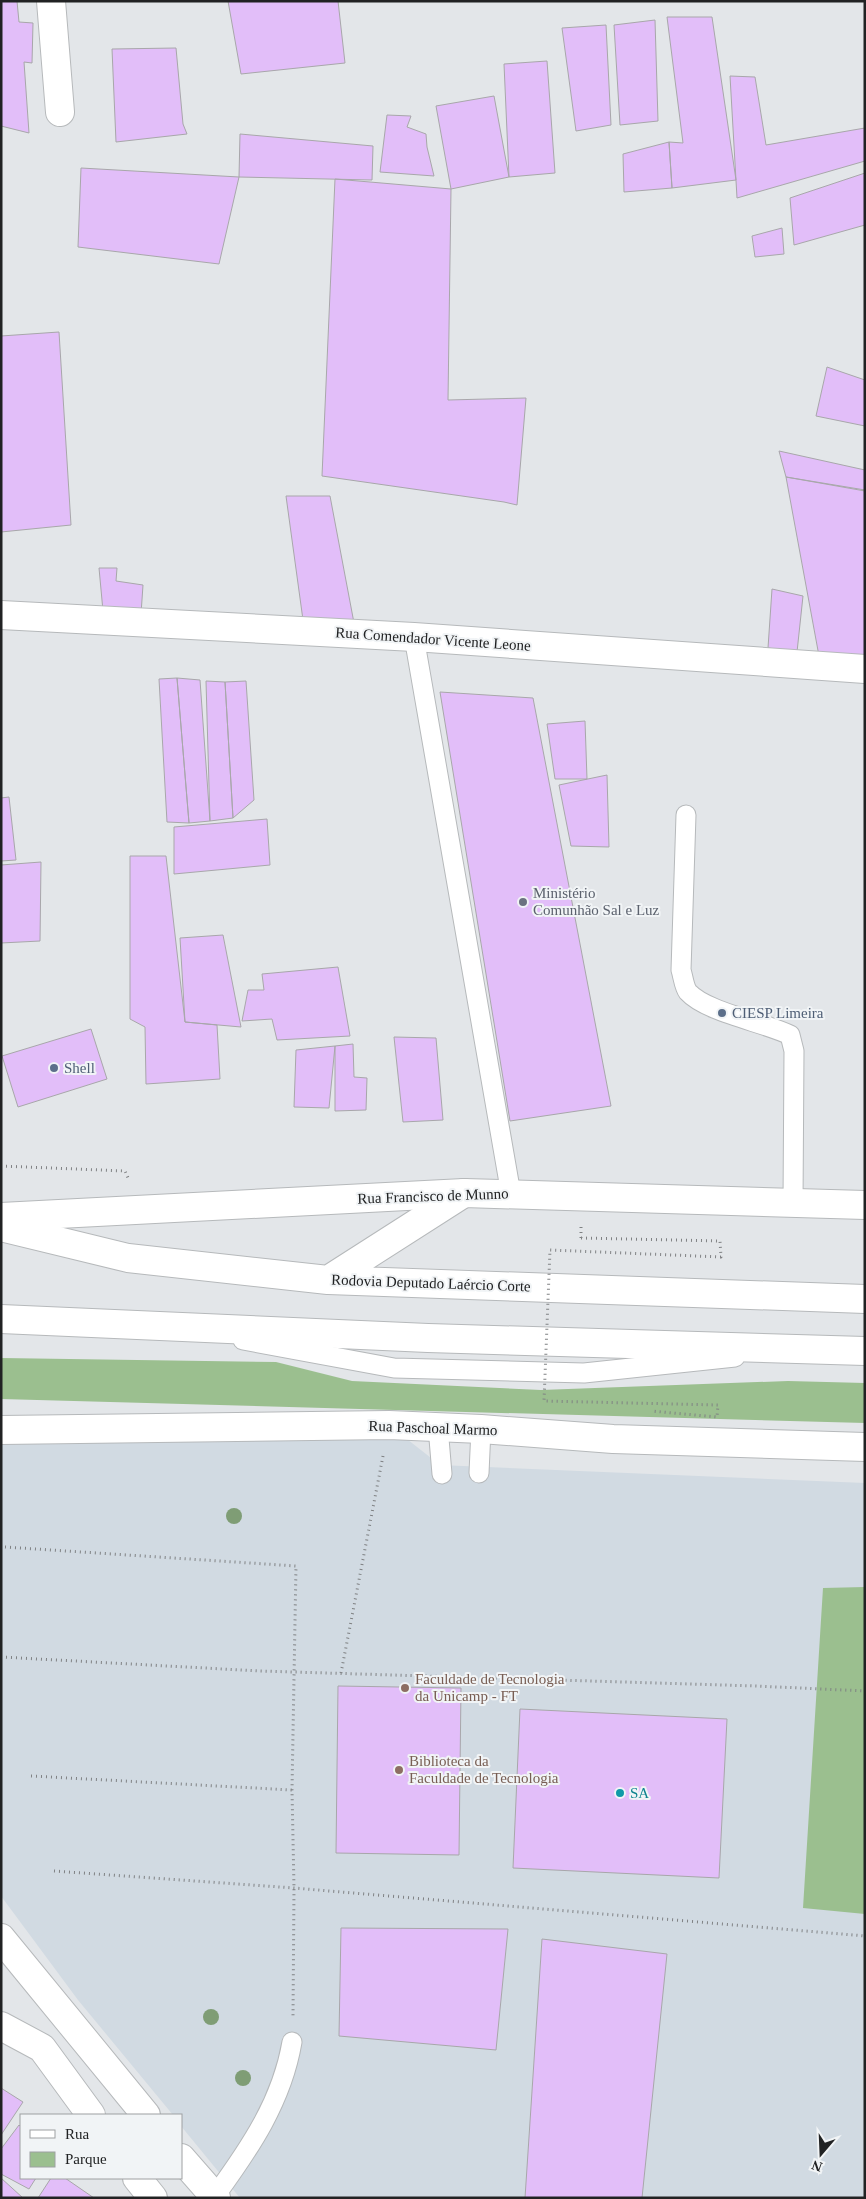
<svg xmlns="http://www.w3.org/2000/svg" width="866" height="2199" viewBox="0 0 866 2199" font-family="Georgia,serif">
<style>
.built{fill:#d1dae2}
.green{fill:#9bbf8f}
.building{fill:#e2bef9;stroke:#a8a7aa}
.lines{fill:none;stroke-linecap:round;stroke-linejoin:round}
.lane-casing{stroke:#b6b9bb;stroke-width:21}
.street-casing{stroke:#b6b9bb;stroke-width:30}
.secondary-casing{stroke:#b6b9bb;stroke-width:30}
.highway-casing{stroke:#b6b9bb;stroke-width:30}
.path{stroke:#7f8183;stroke-width:3;stroke-dasharray:1 4;stroke-linecap:butt}
.lane{stroke:#fff;stroke-width:19}
.street{stroke:#fff;stroke-width:28}
.secondary{stroke:#fff;stroke-width:28}
.highway{stroke:#fff;stroke-width:28}
.path-bridge{stroke:#7f8183;stroke-width:3;stroke-dasharray:1 4;stroke-linecap:butt}
.tree{fill:#7f9d75}
.worship-dot{fill:#6b7280;stroke:#f1f4f6;stroke-width:2}
.service-dot{fill:#5c6f8a;stroke:#f1f4f6;stroke-width:2}
.education-dot{fill:#8d6e63;stroke:#f1f4f6;stroke-width:2}
.culture-dot{fill:#0f9aa8;stroke:#f1f4f6;stroke-width:2}
.labels{text-anchor:middle;dominant-baseline:central;stroke-width:4;stroke-linejoin:round;paint-order:stroke}
.street-label{font-size:15px;fill:#212223;stroke:#f1f4f6}
.worship-label{font-size:15px;fill:#5b616d;stroke:#f1f4f6;text-anchor:start}
.service-label{font-size:15px;fill:#4e5e75;stroke:#f1f4f6;text-anchor:start}
.education-label{font-size:15px;fill:#785e54;stroke:#f1f4f6;text-anchor:start}
.culture-label{font-size:15px;fill:#0d838f;stroke:#f1f4f6;text-anchor:start}
</style>
<rect width="100%" height="100%" fill="#e3e6e9"/>
<path class="built" d="M389,1425L440,1465L865,1483V2198H240L181,2126V2115H173L78,2000L1,1896V1434Z"/>
<path class="green" d="M1,1358L276,1362L352,1381L541,1390L788,1381L865,1383V1423L1,1399Z
M865,1587V1914L803,1908L823,1588Z"/>
<path class="building" d="M1,1H17L19,22L33,23L32,63L24,62L29,133L1,126Z
M228,1H338L345,63L241,74Z
M667,17H712L736,180L672,188L669,142L683,143Z
M655,20L658,121L620,125L614,25Z
M606,25L611,125L576,131L562,28Z
M176,48L183,124L187,134L116,142L112,49Z
M547,61L555,173L509,177L504,64Z
M730,76L755,77L766,145L865,128V161L737,198Z
M494,96L509,177L451,189L436,106Z
M387,115L411,116L407,127L426,134L427,147L434,176L380,172Z
M240,134L373,146L372,180L239,177Z
M669,142L672,188L624,192L623,154Z
M81,168L239,177L219,264L78,247Z
M865,173V225L794,245L790,198Z
M335,179L451,189L448,400L526,398L517,505L504,502L322,476Z
M782,228L784,254L755,257L752,236Z
M59,332L71,525L1,532V336Z
M827,367L865,380V426L816,416Z
M779,451L865,470V490L786,477Z
M786,477L865,491V659L819,656Z
M286,496H330L354,623L303,620Z
M99,568H117L116,581L143,585L141,614L103,611Z
M772,589L803,596L797,652L768,648Z
M177,678L189,823L167,822L159,679Z
M177,678L200,680L210,821L189,823Z
M206,681L225,682L233,818L210,821Z
M246,681L254,800L233,818L225,682Z
M440,692L533,698L611,1106L510,1121Z
M585,721L587,779H555L547,724Z
M607,775L609,847L571,846L559,785Z
M9,797L16,860L1,861V798Z
M267,819L270,865L174,874V827Z
M130,856H166L185,1022L217,1025L220,1079L146,1084L145,1027L130,1019Z
M41,862L40,941L1,943V865Z
M223,935L241,1027L185,1022L180,938Z
M338,967L350,1036L277,1040L272,1019L242,1021L248,990H264L262,974Z
M91,1029L107,1079L18,1107L2,1056Z
M394,1037L436,1038L443,1120L403,1122Z
M353,1044L354,1077L367,1078L366,1110L335,1111V1046Z
M335,1046L329,1108L294,1107L296,1050Z
M338,1686L461,1688L459,1855L336,1853Z
M520,1709L727,1719L719,1878L513,1868Z
M341,1928L508,1929L496,2050L339,2036Z
M542,1939L667,1954L642,2198H525Z
M1,2088L23,2102L1,2135Z
M19,2125L21,2127V2178H36L29,2189L1,2174V2149Z
M1,2178L23,2198H1Z
M51,2178H65L94,2198H38Z"/>
<g class="lines">
<g class="lane-casing">
<path id="lane" d="M414,637L511,1194
M686,815L681,970C683,976 684,987 688,992C706,1012 763,1022 790,1035L794,1051L793,1203
M243,1340L394,1368L584,1373L735,1357
M438,1427L442,1474
M479,1473L481,1429
M215,2196C250,2148 282,2101 292,2042"/>
</g>
<g class="street-casing">
<path id="street" d="M51,1L60,112"/>
</g>
<g class="secondary-casing">
<path id="secondary" d="M1,615L414,637L865,669
M1,1217L464,1193L865,1205
M1,1430L389,1425L481,1429L613,1439L865,1447
M1,1938L146,2115
M1,2026L42,2048L91,2115
M181,2158L216,2198
M137,2178L153,2198"/>
</g>
<g class="highway-casing">
<path id="highway" d="M1,1227L128,1258L328,1280L865,1299
M328,1280L464,1193
M1,1319L428,1338L865,1351"/>
</g>
<path class="path" d="M1,1166L125,1171L129,1180
M581,1238V1227
M5,1547L296,1566L292,1790L294,1888L293,2016
M1,1657L260,1671L756,1686L865,1691
M341,1673L383,1456
M31,1776L292,1790
M54,1871L294,1888L865,1936"/>
<use href="#lane" class="lane"/>
<use href="#street" class="street"/>
<use href="#secondary" class="secondary"/>
<use href="#highway" class="highway"/>
<path class="path-bridge" d="M581,1238L720,1241L721,1257L550,1250L544,1401L718,1405L717,1417L651,1411"/>
</g>
<g class="tree">
<circle cx="234" cy="1516" r="8"/>
<circle cx="211" cy="2017" r="8"/>
<circle cx="243" cy="2078" r="8"/>
</g>
<circle class="worship-dot" cx="523" cy="902" r="5"/>
<g class="service-dot">
<circle cx="722" cy="1013" r="5"/>
<circle cx="54" cy="1068" r="5"/>
</g>
<g class="education-dot">
<circle cx="405" cy="1688" r="5"/>
<circle cx="399" cy="1770" r="5"/>
</g>
<circle class="culture-dot" cx="620" cy="1793" r="5"/>
<g class="labels">
<g class="street-label">
<text transform="translate(433 639) rotate(4)">Rua Comendador Vicente Leone</text>
<text transform="translate(433 1196) rotate(-2)">Rua Francisco de Munno</text>
<text transform="translate(431 1283) rotate(2)">Rodovia Deputado Laércio Corte</text>
<text transform="translate(433 1428) rotate(2)">Rua Paschoal Marmo</text>
</g>
<g class="worship-label">
<text x="533" y="893">Ministério<tspan x="533" dy="17">Comunhão Sal e Luz</tspan></text>
</g>
<g class="service-label">
<text x="732" y="1013">CIESP Limeira</text>
<text x="64" y="1068">Shell</text>
</g>
<g class="education-label">
<text x="415" y="1679">Faculdade de Tecnologia<tspan x="415" dy="17">da Unicamp - FT</tspan></text>
<text x="409" y="1761">Biblioteca da<tspan x="409" dy="17">Faculdade de Tecnologia</tspan></text>
</g>
<g class="culture-label">
<text x="630" y="1793">SA</text>
</g>
</g>
<rect width="866" height="2199" fill="none" stroke="#212223" stroke-width="5"/>
<rect x="20" y="2114" width="162" height="65" fill="#f1f4f6" stroke="#9ea0a2"/>
<rect x="30" y="2130" width="25" height="8" fill="#ffffff" stroke="#9ea0a2"/>
<text x="65" y="2139" font-size="15" fill="#212223">Rua</text>
<rect x="30" y="2152" width="25" height="15" fill="#9bbf8f" stroke="#9ea0a2"/>
<text x="65" y="2164" font-size="15" fill="#212223">Parque</text>
<g transform="translate(821 2154) rotate(199)" stroke="#f1f4f6" stroke-width="4" paint-order="stroke">
<path d="M0-4L9 19L0 12L-9 19Z" fill="#212223"/>
<text y="-8" font-size="14" font-weight="bold" text-anchor="middle" fill="#212223">N</text>
</g>
</svg>
